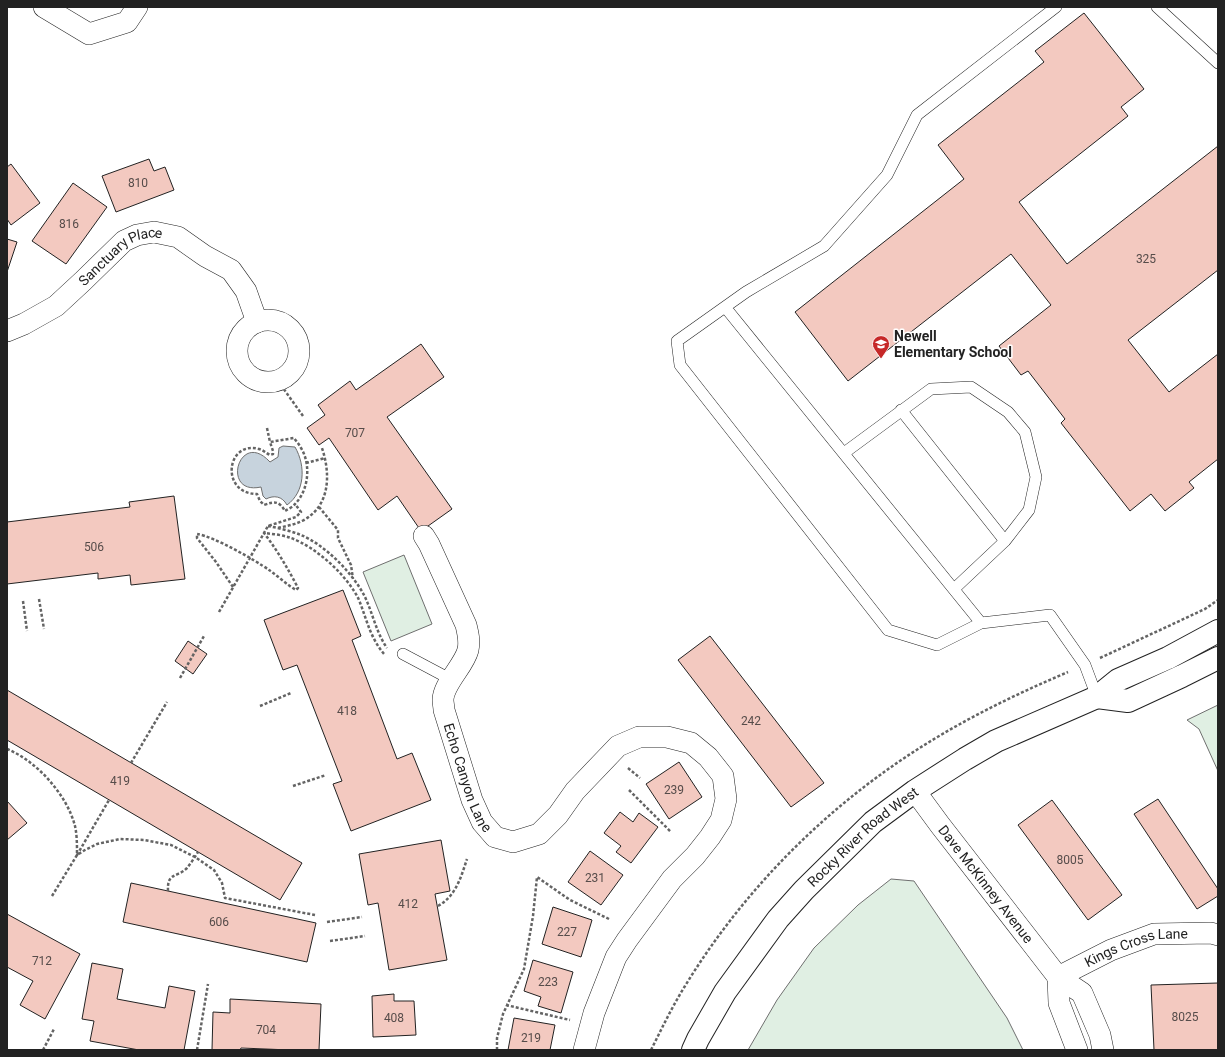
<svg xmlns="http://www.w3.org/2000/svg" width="1225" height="1057" viewBox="0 0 1225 1057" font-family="Roboto,sans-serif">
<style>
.green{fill:#e0efe3;stroke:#6f6f6f}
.water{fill:#c7d3dd;stroke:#6f6f6f}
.building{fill:#f3c9c0;stroke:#222}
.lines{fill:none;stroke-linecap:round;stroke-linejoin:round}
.lane-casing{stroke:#222;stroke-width:12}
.street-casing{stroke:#222;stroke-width:22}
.secondary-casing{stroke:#222;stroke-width:24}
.path{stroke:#646464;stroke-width:2.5;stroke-dasharray:3 2;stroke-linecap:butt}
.lane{stroke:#fff;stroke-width:11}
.street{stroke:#fff;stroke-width:21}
.secondary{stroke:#fff;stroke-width:22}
.labels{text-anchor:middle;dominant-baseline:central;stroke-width:3;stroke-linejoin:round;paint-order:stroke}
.number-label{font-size:12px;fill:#564c4a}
.street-label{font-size:14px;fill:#222;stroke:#fff}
.poi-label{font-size:14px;font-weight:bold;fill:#222;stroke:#fff;text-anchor:start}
</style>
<rect width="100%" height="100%" fill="#fff"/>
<path class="green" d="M404,555L432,624L391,641L363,572Z
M1218,705V771L1199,729L1187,720Z
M891,879L914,881L1007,1018L1023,1050H748L777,1000L814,948L858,905Z"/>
<path class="water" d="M283,446L295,447C306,466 305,492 287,505C282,496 274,495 266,499L263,496L261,487C220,496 239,428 270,462L278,457L279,448Z"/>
<path class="building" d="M1084,13L1144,89L1121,107L1128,116L1019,202L1067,264L1218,146V270L1128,340L1169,392L1218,354V459L1189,482L1194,488L1165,511L1151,494L1130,511L1061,423L1065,419L1028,371L1021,375L999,346L1051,305L1011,254L848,381L795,312L964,179L938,145L1044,62L1035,51Z
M149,159L154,171L165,167L174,190L116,212L102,176Z
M11,164L40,203L11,225L7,219V167Z
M73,183L107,207L66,264L32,241Z
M7,239L17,242L7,272Z
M421,344L444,377L387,417L452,509L421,531L397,496L378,510L329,438L319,445L307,428L325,415L318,405L350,381L356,390Z
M174,496L185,579L131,585L130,575L98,579V573L7,584V522L130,507L129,502Z
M343,590L361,636L352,640L397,759L412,753L431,800L351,831L333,784L342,781L297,665L283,670L264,620Z
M710,636L824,783L791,807L678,660Z
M188,641L207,654L193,674L175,661Z
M7,690L302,863L280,900L7,740Z
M679,762L702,797L669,819L646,784Z
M1158,799L1218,889V896L1197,909L1134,814Z
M1052,800L1122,895L1088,920L1018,825Z
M7,801L27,823L7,840Z
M620,812L633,822L639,813L658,827L631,863L616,852L621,846L604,833Z
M441,840L450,891L435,894L447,960L389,970L378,903L368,905L359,854Z
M590,851L623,875L601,905L568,882Z
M131,883L316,923L307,962L123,922Z
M553,907L592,920L581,957L542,944Z
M7,914L80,954L45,1019L20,1005L33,981L7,967Z
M533,960L573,972L561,1013L538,1006L541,997L524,991Z
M92,963L123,969L117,999L165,1008L169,986L195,991L184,1050H139L90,1041L94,1021L82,1019Z
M1218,983V1050H1154L1151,985Z
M394,994V1001H414L416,1035L373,1037L372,996Z
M230,999L321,1004L319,1050H290L241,1048L240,1050H212L213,1012L230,1013Z
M514,1018L555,1025L550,1050H508Z"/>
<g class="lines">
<g class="lane-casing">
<path id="lane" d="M1056,7L917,115L887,175L824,246L746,292L677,341L680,365L888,630L937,645L981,623L1050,615L1085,665L1097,697
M1157,7L1218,63
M725,307L981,623
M901,410L1005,541L954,589
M844,453L931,389L971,387L1008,412L1025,432L1036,477L1029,510L1005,541
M403,654L452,680"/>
</g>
<g class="street-casing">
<g id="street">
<path d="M44,7L89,34L127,22L137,7"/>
<circle cx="268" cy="351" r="31"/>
<path id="s1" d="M7,331L24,324L56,306L83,281L124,241L137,235L154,232L178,237L205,256L231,270L246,291L257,322"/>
<path id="s2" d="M424,536L429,544L466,625C468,633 470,641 468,650C464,666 443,684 443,700C443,703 444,707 444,710L472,800L482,822L495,837L513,842L539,834L558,815L575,791L618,746L639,737H667L691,743L708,757L723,776L726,799L721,820L710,837L695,856L672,879L627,940L616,957L594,1013L584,1050"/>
<path id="s3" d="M915,791L940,825L1058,977L1082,993L1100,1035L1103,1050"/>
<path id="s4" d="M1058,977L1111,950L1154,934L1211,933L1218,935"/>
<path d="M1058,977L1059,1003L1077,1050"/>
</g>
</g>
<g class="secondary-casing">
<g id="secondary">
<path d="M1097,697L1128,701L1182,676L1218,658"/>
<path id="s5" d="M693,1050L698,1039L725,992L778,919L804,890L873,822L915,791L965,759L996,741L1097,697L1118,680L1168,658L1218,631"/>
</g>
</g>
<path class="path" d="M278,381L303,416
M267,428L270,442L294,438C296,441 299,444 301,448C311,464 309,490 295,504C293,507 288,509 285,511C279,501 275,501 264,505L260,501L257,494C220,494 226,440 259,449C263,450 266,453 270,455L273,454V451L270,442
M306,463L325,458
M319,507L338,530V538L351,565L353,579
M268,526C279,528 291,531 301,535C325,545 353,573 365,597C373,614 376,632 387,648
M278,528C286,526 294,525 302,521C330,507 331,475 322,448
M233,587L216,562L197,538V534C213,536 255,560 269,570C278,576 287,585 296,590L298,588L297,586C287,567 277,550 264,533C273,534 283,535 291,538C316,547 348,576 359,600C367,620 370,638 385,655
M39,599L44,629
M23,601L27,631
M219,612L268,526L296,517L301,512L295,504
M1100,658L1205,609L1218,600
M180,678L204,636
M260,706L291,693
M7,749C37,761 67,795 75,826C77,835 77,845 77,854
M131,763L167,702
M628,768L640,778
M293,786L326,775
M629,790L671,832
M77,855L109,800
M168,891C167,872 177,878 187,868C191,863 195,857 198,852
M52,896L77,855L85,850L97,844L120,839L144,840L171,845L195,857L214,870L222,883L225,898L315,915
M438,906C456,896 461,877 467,859
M327,922L362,917
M330,941L365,936
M506,1005L570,1020
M43,1050L54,1029
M197,1050L208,984
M497,1050V1038L503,1014L524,969L533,916L537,877L570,900L609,919
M651,1050C662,1028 672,1007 685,986C743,891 824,809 918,749C965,719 1016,694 1068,672"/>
<use href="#lane" class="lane"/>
<use href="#street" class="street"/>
<use href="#secondary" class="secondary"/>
</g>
<defs>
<g id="school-pin" transform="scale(0.9)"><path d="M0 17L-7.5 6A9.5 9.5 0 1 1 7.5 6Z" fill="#c62828" stroke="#fff"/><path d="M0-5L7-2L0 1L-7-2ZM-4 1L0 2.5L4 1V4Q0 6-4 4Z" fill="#fff"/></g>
</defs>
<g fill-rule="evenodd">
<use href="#school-pin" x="881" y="344"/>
</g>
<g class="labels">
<g class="number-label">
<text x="138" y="183">810</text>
<text x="69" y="224">816</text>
<text x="1146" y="259">325</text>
<text x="355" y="433">707</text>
<text x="94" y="547">506</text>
<text x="347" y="711">418</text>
<text x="751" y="721">242</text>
<text x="120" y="781">419</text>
<text x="674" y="790">239</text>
<text x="1070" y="860">8005</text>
<text x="595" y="878">231</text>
<text x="408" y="904">412</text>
<text x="219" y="922">606</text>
<text x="567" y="932">227</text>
<text x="42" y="961">712</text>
<text x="548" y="982">223</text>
<text x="1185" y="1017">8025</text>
<text x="394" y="1018">408</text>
<text x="266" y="1030">704</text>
<text x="531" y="1038">219</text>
</g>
<g class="street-label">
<text stroke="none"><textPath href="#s1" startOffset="139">Sanctuary Place</textPath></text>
<text stroke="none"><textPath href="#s2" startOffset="262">Echo Canyon Lane</textPath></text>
<text stroke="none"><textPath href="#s5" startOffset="275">Rocky River Road West</textPath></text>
<text stroke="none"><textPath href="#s3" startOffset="117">Dave McKinney Avenue</textPath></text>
<text stroke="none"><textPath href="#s4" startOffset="85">Kings Cross Lane</textPath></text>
</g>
<g class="poi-label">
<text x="894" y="336">Newell<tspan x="894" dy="16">Elementary School</tspan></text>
</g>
</g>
<rect width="1225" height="1057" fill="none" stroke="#222222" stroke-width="16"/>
</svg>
